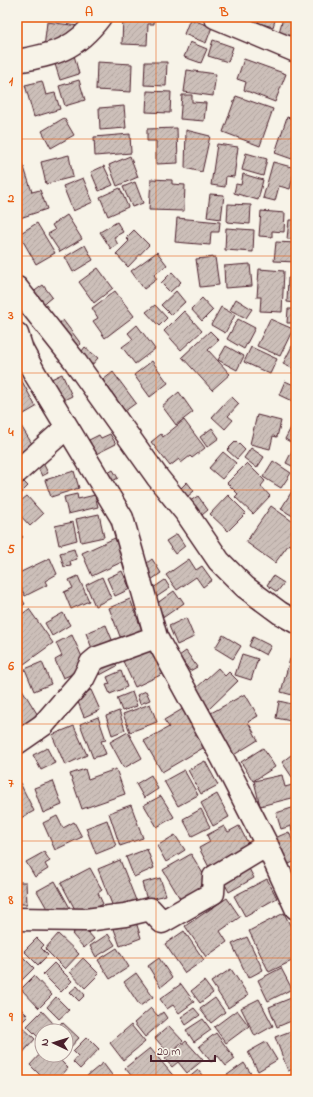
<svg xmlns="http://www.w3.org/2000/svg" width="313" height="1097" viewBox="0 0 313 1097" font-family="'Indie Flower',sans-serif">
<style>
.building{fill:url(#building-hatch);stroke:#4a1f2b}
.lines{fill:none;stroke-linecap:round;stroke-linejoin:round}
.street-casing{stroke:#4a1f2b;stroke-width:25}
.street{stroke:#f7f3e8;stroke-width:22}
.grid{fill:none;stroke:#e8590c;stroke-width:1;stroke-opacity:0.55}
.neatline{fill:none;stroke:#e8590c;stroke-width:1.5}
.grid-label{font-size:13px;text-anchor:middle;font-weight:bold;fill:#e8590c}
</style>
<defs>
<pattern id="building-hatch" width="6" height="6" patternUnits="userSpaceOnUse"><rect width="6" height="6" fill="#ccbfb9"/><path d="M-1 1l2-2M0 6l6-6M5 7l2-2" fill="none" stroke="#b1a49f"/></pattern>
</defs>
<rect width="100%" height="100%" fill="#f7f3e8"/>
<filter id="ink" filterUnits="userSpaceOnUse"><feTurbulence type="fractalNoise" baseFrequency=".025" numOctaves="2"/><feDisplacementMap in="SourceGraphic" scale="8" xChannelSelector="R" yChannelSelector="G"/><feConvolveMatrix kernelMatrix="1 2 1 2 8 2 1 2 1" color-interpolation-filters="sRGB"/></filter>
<g filter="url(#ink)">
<path class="building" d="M17,17H20L17,44Z
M56,17H84V21Z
M123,17H154V24H148L147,45L122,44Z
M260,17H276L273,27L258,23Z
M295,17H296V42L278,36L283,18L294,21Z
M190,19L212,27L206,43L184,34Z
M47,22L79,26L78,31L44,48Z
M213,40L233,47L228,62L208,56Z
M190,42L207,49L201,63L184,57Z
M74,55L79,74L60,80L54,61Z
M244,59L286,74L275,102L244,90L246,82L237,79Z
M97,62L132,64L131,92L96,90Z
M145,62H167L166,86L144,85Z
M187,70L216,74L213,96L184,92Z
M79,80L85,100L65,106L59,86Z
M42,81L46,95L55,93L60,109L34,117L25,85Z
M147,91L171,92L170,113L146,112Z
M182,95H192V102L206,103L204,121L180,119Z
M236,96L273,109L260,146L223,132Z
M124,106L126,128L100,130L99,108Z
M287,117L296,120V146L292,159L275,153Z
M64,118L74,135L51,148L42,131Z
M177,128L178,163L156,164V141H147V129Z
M186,130L210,136L202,172L185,168Z
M130,134L131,153L95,156L94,137Z
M217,144L238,147L234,177L226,176L225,187L211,185Z
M17,149H18L32,192L40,190L47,209L17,219Z
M246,153L267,159L263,176L242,170Z
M69,155L73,177L46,184L41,162Z
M130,156L138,177L117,186L109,165Z
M273,162L295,168L290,189L279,186L275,201L263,198Z
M104,166L113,185L99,191L91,172Z
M243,174L263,180L258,200L234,193L236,184L241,185Z
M83,178L93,202L73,211L63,186Z
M151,179L172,180V184L185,185L184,211L149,210Z
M135,182L143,203L132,207L123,187Z
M120,188L128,207L108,216L100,197Z
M210,194L224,195L221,219L207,217Z
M228,204L251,205L250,224L227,222Z
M261,211L285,213L284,232L272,231V237L259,236Z
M67,215L82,239L60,252L48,234L55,230L52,225Z
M177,218L220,222L219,232H211L210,245L175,242Z
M289,220H296V239H287Z
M117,222L123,232L114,237L118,245L111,249L100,232Z
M37,223L55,253L36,264L19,234Z
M226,228L254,230L253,252L225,250Z
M134,230L149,245L128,267L116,254L129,241L126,238Z
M276,242L296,243V262L274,261Z
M85,245L93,260L73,272L65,257Z
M157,252L167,265L154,275L157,279L144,289L131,271Z
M215,257L219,285L200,287L196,259Z
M250,264L252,286L225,288L224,266Z
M98,268L113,288L94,303L79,282Z
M259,269L284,271L282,312L260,311L261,297H257Z
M172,272L181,282L170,292L161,283Z
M288,278H296V303L287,302Z
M43,285L52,297L41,306L32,293Z
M115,291L134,316L105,338L93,321L98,318L92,308Z
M176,291L185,302L171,315L161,305Z
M202,298L213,310L202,321L191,309Z
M236,299L252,309L246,318L230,310Z
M155,305L167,318L159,326L146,312Z
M221,307L235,315L225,333L211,325Z
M288,309H296V323H287Z
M184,311L202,331L181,350L164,331Z
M238,319L255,328L244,349L227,339Z
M270,319L293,329L280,356L257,346Z
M63,320L81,344L73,350L55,327Z
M137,325L155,349L135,364L122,347L133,339L128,333Z
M210,331L219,340L208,350L230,374L212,390L182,357Z
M226,346L244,356L237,370L218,360Z
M292,346L296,348V370L283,364Z
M85,347L98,358L91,366L79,355Z
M251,347L277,359L270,374L244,362Z
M152,361L168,383L150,397L134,375Z
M17,372L36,407L17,418Z
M113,372L136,403L125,411L103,380Z
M62,374L72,396L60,402L49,380Z
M285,381L296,386V403L279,395Z
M179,392L193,412L176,425L162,406Z
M231,396L239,404L228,416L233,420L225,429L212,417Z
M257,415L281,421L277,437L273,436L270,449L250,444Z
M184,420L205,448L192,458L190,456L181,463L179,459L170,466L151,442L161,434L163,437Z
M293,424L296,426V445L285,439Z
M21,426L34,447L17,458V428Z
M212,428L219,438L207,447L200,437Z
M110,434L116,444L96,454L89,440L99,435L101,438Z
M236,441L245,450L237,459L227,450Z
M251,448L264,457L257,468L244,458Z
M293,449L296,451V468L286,463Z
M223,452L236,463L222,479L209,468Z
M42,461L48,473L42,476L36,464Z
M273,461L291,473L281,488L263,477Z
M247,463L265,481L261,486L270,496L253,514L235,497L238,494L227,483Z
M113,470L118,478L113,481L101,477Z
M74,471L79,488L51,497L45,480Z
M21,479L28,486L17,497V483Z
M187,482L194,491L187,497L181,488Z
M295,486H296V518L281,509Z
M77,494L78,499L95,495L98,507L68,514L64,497Z
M228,495L246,513L228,531L210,514Z
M27,496L43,514L30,526L17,512V504Z
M198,496L208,510L202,515L190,501Z
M271,506L296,524V549L289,544L275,563L246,542Z
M99,514L104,537L81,542L76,519Z
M73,522L77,540L59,545L55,526Z
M17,531L23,537L17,542Z
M177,534L185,546L175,554L166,541Z
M115,538L124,561L92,576L82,553Z
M74,549L77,559L70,561L71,566L64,567L60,553Z
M50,558L57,574L45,581L47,585L25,596L17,580V574Z
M152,559L161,573L151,580L142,567Z
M189,559L196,570L202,566L212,580L203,587L196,577L177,590L166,575Z
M122,571L130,589L115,596L107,578Z
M78,576L89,601L71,609L64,592L73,588L69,580Z
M273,576L284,583L277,592L267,585Z
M102,577L111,598L95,606L86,585Z
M165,580L170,588L155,598L150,590Z
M17,591L25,604L17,609Z
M174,591L179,598L180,597L184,603L164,617L156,604Z
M130,599L142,630L121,639L109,608Z
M29,609L53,643L24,664L17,654V618Z
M63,613L70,625L52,636L45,623Z
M186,618L194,637L177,645L169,626Z
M106,625L113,642L93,651L86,633Z
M72,635L87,668L63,678L55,660L62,656L56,643Z
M223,635L241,646L233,659L215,648Z
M253,637L271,646L266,655L249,646Z
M154,644L167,672L135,687L122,659Z
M186,651L197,667L190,671L179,656Z
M242,654L258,659L251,680L235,675Z
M112,656L117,666L100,675L95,665Z
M290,659L296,660V696L281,692Z
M42,662L51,684L34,691L25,669Z
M218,668L225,676L229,672L238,681L209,709L193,691Z
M121,671L127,687L110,694L106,685L110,684L107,677Z
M17,681L39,717L17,731Z
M91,690L100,710L84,717L76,697Z
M146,691L150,700L140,704L137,695Z
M132,692L137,706L122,711L117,698Z
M245,694L258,716L248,722L258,740L232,756L219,732L221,730L211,713Z
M279,701L296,705V722L276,718Z
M150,704L157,722L130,732L123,714Z
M186,707L208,745L162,772L144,741L169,727L164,720Z
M119,711L125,730L112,735L106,716Z
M98,717L106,740L101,741L106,754L93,758L80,724Z
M74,726L87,755L65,765L52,735Z
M128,732L142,758L124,768L110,742Z
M47,748L55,763L41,770L33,755Z
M263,748L275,767L253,781L241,762Z
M291,755L296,764V775L292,777L282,762Z
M205,761L218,785L201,794L188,770Z
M85,769L88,779L116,769L125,794L82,809L70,774Z
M184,770L198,795L178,806L164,781Z
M151,775L158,789L144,798L136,784Z
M282,775L285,787L296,784V797L260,806L254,781Z
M17,777L34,811L17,820Z
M53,781L62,805L43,813L34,788Z
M217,794L229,817L213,826L201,803Z
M161,796L174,817L157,827L144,805Z
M131,805L143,838L120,846L109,813Z
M295,807L296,835L293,836L291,826L281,829L276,813Z
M201,809L210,827L192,836L183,819Z
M57,816L63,828L74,822L82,837L55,850L43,823Z
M107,820L116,846L96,854L86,828Z
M224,826L228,832L239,826L251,849L211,871L199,848L210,842L207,835Z
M289,832L296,849V861L284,866L270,840Z
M175,835L185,850L166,862L157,846Z
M147,849L154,868L134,877L126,857Z
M44,852L50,861L45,864L48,869L35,877L26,862Z
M191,854L210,885L182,902L163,870Z
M120,860L139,908L115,912L98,869Z
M245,861L254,878L229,892L220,875Z
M90,868L102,890L98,893L103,904L79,917L61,883Z
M160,878L166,895L147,900L142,883Z
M267,879L277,898L245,916L234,896Z
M55,881L70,908L58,915L49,912L37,891Z
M17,882H26L27,904H17Z
M227,898L240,917L220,931L227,942L206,957L185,926Z
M284,913L296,937V947L294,948L296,953V959L269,972L249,931Z
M136,922L141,938L120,946L114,929Z
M82,925L94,939L84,948L72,934Z
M184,931L204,960L185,973L165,944Z
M58,934L79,954L65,969L45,949Z
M108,934L115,945L96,957L90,946Z
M247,937L263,970L248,978L232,944Z
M37,938L44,945L41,948L48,955L38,965L24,951Z
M117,948L129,967L110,979L98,960Z
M19,953L34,968L17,985V954Z
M83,958L99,974L85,988L70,972Z
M159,958L172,978L161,987L148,966Z
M54,963L72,981L61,992L43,974Z
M281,968L292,989L268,1001L258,980Z
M231,969L248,995L228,1008L211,982Z
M136,973L153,997L140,1006L124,982Z
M34,976L52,995L39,1008L21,989Z
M204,981L213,993L200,1003L191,991Z
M181,984L194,1002L179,1013L173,1005L167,1009L160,999Z
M77,986L85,995L79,1001L70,992Z
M296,996V1019L277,1027L269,1007Z
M56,997L69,1010L59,1019L47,1007Z
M215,998L225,1012L211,1023L200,1009Z
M259,999L273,1026L255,1036L241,1008Z
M18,1006L28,1016L21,1023L17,1018V1007Z
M151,1008L158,1016L163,1012L167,1018L145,1037L134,1023Z
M194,1008L200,1015L186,1025L181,1017Z
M237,1010L249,1026L226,1043L214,1027Z
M42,1011L53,1023L44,1031H42V1033L38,1037L27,1026Z
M203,1019L211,1030L194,1042L186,1030Z
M17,1022L35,1039L20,1056L17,1053Z
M62,1022L79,1038L66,1052V1031H54Z
M131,1025L145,1042L123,1060L110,1043Z
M169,1026L183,1041L169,1054L155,1038Z
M296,1029V1068L288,1071L275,1037Z
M216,1033L235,1059L226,1066L218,1056L211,1062L199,1046Z
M87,1037L99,1049L80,1069L73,1062L78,1056L73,1051Z
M186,1041L203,1060L187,1073L178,1062L172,1067L165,1059Z
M266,1042L277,1060L258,1071L248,1052Z
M150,1048L176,1079L175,1080H149L147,1077L144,1080H135L125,1068Z
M42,1052V1055H55L68,1068L62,1075L67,1080H45L30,1065Z
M103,1063L115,1079L113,1080H90L87,1076Z
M244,1063L254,1078L251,1080H220Z
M198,1070L206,1080H186Z
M296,1073V1080H278Z"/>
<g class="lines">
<g class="street-casing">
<path id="street" d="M215,17L296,51
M17,61C56,54 75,50 100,17
M17,288L74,360L158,478L187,514L219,561L245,587L280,613L296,622
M17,334L22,350L35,374L122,518L156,637L223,759L267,845L296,908
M17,472L67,427
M17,743L43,725L83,679L91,663L97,658L156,637
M17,919L86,920L125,915L150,909L162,922L213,893L214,877L267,845"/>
</g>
<use href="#street" class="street"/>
</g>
</g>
<path class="grid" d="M156,17V1080M17,139H296M17,256H296M17,373H296M17,490H296M17,607H296M17,724H296M17,841H296M17,958H296"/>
<rect width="313" height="1097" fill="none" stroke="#f7f3e8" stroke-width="44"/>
<g transform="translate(54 1043) rotate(274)"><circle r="19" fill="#f7f3e8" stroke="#b29e9c"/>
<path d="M0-3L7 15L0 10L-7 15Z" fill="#4a1f2b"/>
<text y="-6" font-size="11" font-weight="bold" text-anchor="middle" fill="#4a1f2b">N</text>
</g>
<path d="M151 1055v6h64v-6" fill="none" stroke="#4a1f2b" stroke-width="2"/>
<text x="157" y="1055" font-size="12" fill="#4a1f2b" stroke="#f7f3e8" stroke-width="3" paint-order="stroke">20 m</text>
<rect x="22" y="22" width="269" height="1053" class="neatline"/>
<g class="grid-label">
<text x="89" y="16">A</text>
<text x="224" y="16">B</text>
<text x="11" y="85">1</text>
<text x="11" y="202">2</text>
<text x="11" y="319">3</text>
<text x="11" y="436">4</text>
<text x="11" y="553">5</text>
<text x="11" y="670">6</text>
<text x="11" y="787">7</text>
<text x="11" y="904">8</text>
<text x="11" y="1021">9</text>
</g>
</svg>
